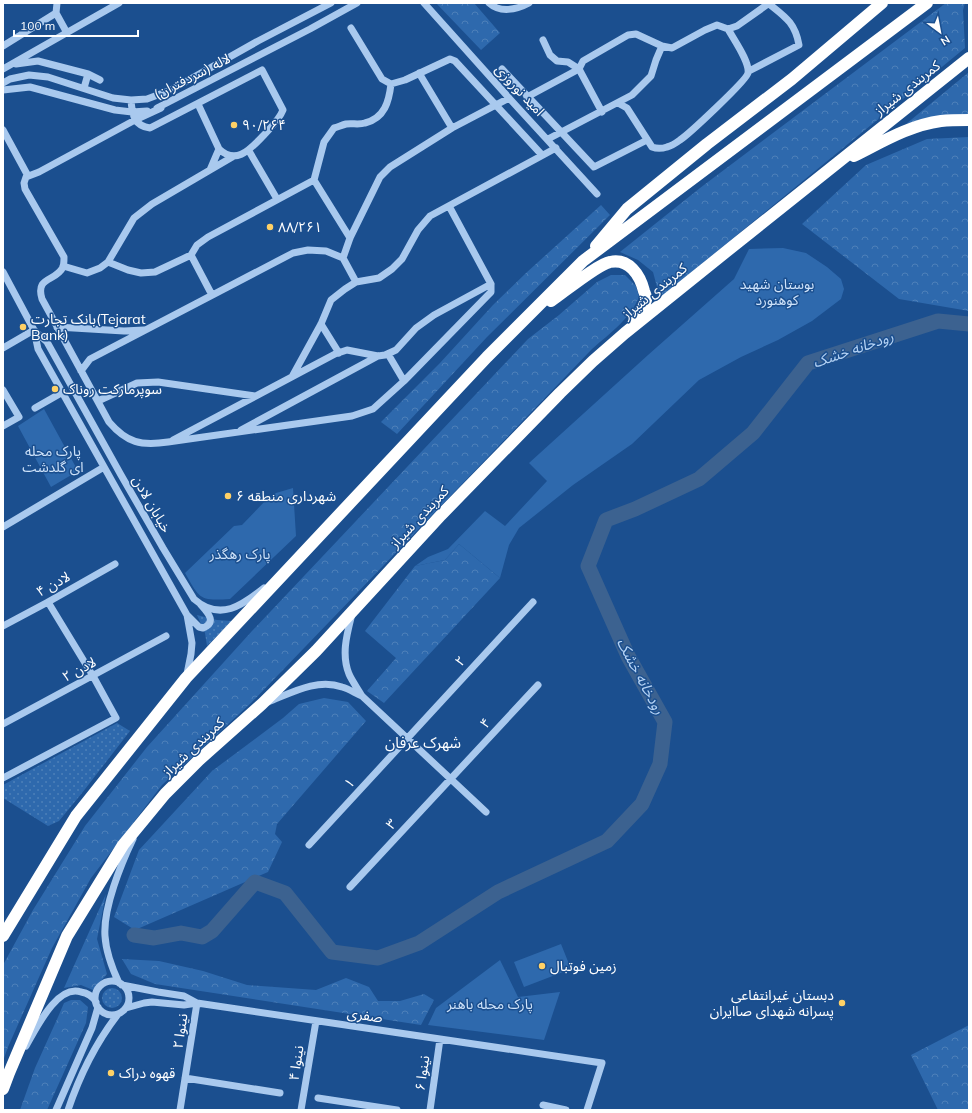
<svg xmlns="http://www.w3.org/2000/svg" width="972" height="1113" viewBox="0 0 972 1113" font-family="Mulish,'Noto Sans Arabic',sans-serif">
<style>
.grass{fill:url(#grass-dots)}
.forest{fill:url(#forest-crowns)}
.green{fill:#2e69ad}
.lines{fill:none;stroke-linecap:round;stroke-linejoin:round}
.river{stroke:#3c6290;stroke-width:15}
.minor{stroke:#a9c9ee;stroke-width:7}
.highway{stroke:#fff;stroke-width:12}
.poi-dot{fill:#ffd166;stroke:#1b4f8f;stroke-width:1.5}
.labels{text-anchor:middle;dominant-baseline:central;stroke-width:3;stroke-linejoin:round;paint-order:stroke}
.street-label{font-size:14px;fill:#fff;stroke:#1b4f8f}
.poi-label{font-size:14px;fill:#fff;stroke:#1b4f8f;text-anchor:start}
.park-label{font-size:14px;fill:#cfe3fa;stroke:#1b4f8f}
.water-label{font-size:15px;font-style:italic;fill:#b5d3f5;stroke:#1b4f8f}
.neighbourhood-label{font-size:15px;fill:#fff;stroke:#1b4f8f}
</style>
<defs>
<pattern id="grass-dots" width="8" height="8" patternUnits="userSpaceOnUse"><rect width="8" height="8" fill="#2e69ad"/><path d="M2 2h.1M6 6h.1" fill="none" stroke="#4d80b9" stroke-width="1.8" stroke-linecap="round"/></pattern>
<pattern id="forest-crowns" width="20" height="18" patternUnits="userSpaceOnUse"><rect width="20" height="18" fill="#2e69ad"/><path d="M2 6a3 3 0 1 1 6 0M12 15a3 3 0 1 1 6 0" fill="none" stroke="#4d80b9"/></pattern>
</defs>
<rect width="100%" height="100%" fill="#1b4f8f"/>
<path class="grass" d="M197,615L217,620L232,621L207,646L205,633Z
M117,723L130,731L82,793L59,821L48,826L3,798V785Z
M102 998a10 10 0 1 1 20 0a10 10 0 1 1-20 0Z"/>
<path class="forest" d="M436,3H474L500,33L481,50Z
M946,3H965L963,10L965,48L660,298L653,272L638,260L620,252L700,188Z
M969,72V114L931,117L906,124Z
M969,137V311L899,299L802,224L866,165L927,139Z
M601,205L610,215L487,337L397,434L381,422L440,363L493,305L526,273Z
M611,275H625L636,286L639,297C630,319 609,334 592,349L251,703L162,785L91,878L52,948L8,1047L3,1061V965L33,910L85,826L147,747L252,631L528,339L559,315L597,282Z
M459,544L500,578L384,703L367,691L396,658L365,631L415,566L445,560Z
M324,698L348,702L366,721L277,824L275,834L282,842L268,872L135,930L114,917L139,850L212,771L283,718L299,704Z
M106,894L97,939L107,974L93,990L81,985L64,988Z
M122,959L159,961L203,971L247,985L316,990L346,978L369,987L378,1001H400L424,994L434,1000L421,1025L155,984L131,974Z
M71,1000H80L88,1007L86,1023L47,1110H20L35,1068L58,1017L64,1003Z
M969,1025V1110H938L911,1055Z"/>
<path class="green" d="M783,248L806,253L827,267L841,279L844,289L841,299L812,321L778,340L741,357L699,380L632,444L573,485L519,528L509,545L500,578L459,544L445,560L415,566L428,557L448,549L485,511L505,526L547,481L529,463L648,355L734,279L749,249Z
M44,409L78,471L51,487L18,426Z
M293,488L296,536L230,599C199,601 200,599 185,573L234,526L242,525L266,500L276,493Z
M561,944L571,969L524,987L514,962Z
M500,960L518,997L560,992L544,1040L428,1025L436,1008Z"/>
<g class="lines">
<path class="river" d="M134,935L154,938L181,933L202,937L212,931L255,882L285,893L332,952L378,958L419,943L498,892L607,841L642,804L660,764L665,722L628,656L588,566L606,520L635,509L699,479L753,433L808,363L938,321L969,324"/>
<path class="minor" d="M57,3L56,13L67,33
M424,3L509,98L597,194
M489,3C500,13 516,10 529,3
M351,28L382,79L391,84L405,80L450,59L455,61L542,155
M543,40L550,55L557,61L568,62L579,69L602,112
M3,46L56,13
M16,64L38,61L88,74L100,80
M3,69L119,3
M502,69L594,167L647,140
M749,71L799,45C795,22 784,16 768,3
M419,73L452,128
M3,83L10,79L29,75L48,77L113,98L131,100L147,99L171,90L258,41L331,3
M84,88L88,74
M3,90L30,87L115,110L132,112L147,111
M527,97L579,69L583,61L628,35L636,34L662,46L672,48L705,30L717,25L728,29L737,26L768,4
M618,103L627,108L652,147C657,149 661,149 667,147C671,146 676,143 680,140C689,134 747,80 748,73C750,62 734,40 728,29
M198,104L219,149
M157,108L310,29L357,3
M161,108L135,120L39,172L26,177L24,183L25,189L64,257C64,260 64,264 63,267C56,282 35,276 42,299L109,422C127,443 141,446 168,442L352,416L373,409L404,381L491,292V284L449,206
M3,130L28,176
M548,139L632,95L651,76L656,60L662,46
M249,151L277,199
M210,170L234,156
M314,180L350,238
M191,255L212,295
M343,258L350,238L380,177L390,167L452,128L509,98
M108,262L128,270L141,273L155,272L191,255L197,245L208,237L314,180L324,142L334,128C338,127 342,125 346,124C352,123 359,125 365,123C385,118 389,101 391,84
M63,266L87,273L100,268L108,262L134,218L152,204L210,170L219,149C237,166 251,148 264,135C271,127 279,120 283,110L262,70L150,128C134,126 132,114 131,100
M3,272L34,330L38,349L187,615L192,643L191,654L187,674
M321,324L339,353
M57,327L124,331L144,330
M34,330L47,342L121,475L163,548L194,599C220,622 243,605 264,588
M3,348L34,330
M388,354L404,381
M81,371L90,359L293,253L308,250L326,251L343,258L356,282
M293,375L321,324L331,300L345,289L356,282L379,278L392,269L402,259L418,230L430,216L556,148
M3,390L19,417L3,426
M98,401L137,383L158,382L255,396
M35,408L63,392
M241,430L378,356
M173,440L335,354L347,350L378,356L385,355L396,350L416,328L434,315L491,284
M3,527L104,467
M352,614C347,634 341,654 349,674C352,681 358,689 362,696L486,812
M187,615L199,627L203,628C217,622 208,613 201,605
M3,626L48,602L115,564
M268,702C291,693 317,678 342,687C349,689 355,693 362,696
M3,724L166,636
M3,778L116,718L93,676L48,602
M309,845L533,602
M350,887L538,685
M95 998a17 17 0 1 1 34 0a17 17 0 1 1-34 0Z
M119,983C112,968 106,953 105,936C103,908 121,864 133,839
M122,985L158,992L184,996L197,1003
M126,1008L144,1003L152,1002L184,1005L197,1003L602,1063L587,1110
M26,1046C36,1029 57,984 81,992C88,993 93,997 96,1002
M185,1078L280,1093
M318,1098L397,1110
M543,1105L566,1110
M56,1110L92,1028L98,1007
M68,1110C80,1074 95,1044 118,1014
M180,1110L197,1003
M301,1110L316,1021
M430,1110L440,1039"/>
<path class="highway" d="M854,156C882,142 910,125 941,121C950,120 960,120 969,120
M596,246L627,209L707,144L792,79L882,3
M551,301C563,293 598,264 610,262C629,258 640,275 644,291C645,293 646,297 646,300C644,308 639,315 634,322
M3,936L76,816L186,678L487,357L583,261L927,3
M3,1089L9,1073L67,936L123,845L165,794L199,760L262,704L316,651L441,515L560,393L593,361L625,333L737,243L969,58"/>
</g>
<g class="poi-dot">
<circle cx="234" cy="125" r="4"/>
<circle cx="270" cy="227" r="4"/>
<circle cx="23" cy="327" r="4"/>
<circle cx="55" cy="389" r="4"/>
<circle cx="228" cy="496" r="4"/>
<circle cx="542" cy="966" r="4"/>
<circle cx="842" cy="1003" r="4"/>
<circle cx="111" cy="1073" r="4"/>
</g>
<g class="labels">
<g class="street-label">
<text transform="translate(192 76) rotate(-27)">لاله (سردفتران)</text>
<text transform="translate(907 88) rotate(-38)">کمربندی شیراز</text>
<text transform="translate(520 90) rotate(47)">امید نوروزی</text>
<text transform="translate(654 291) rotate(-39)">کمربندی شیراز</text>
<text transform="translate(152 504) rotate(60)">خیابان لادن</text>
<text transform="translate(419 517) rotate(-47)">کمربندی شیراز</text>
<text transform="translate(53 584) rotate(-29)">۴ لادن</text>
<text transform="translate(460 661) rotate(-47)">۲</text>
<text transform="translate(79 669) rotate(-28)">۲ لادن</text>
<text transform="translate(485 723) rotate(-47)">۴</text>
<text transform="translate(193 747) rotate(-43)">کمربندی شیراز</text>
<text transform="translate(349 783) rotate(-47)">۱</text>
<text transform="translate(391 824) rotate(-47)">۳</text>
<text transform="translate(365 1015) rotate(8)">صفری</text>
<text transform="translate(180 1031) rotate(-81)">۲ نینوا</text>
<text transform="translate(296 1063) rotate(-81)">۴ نینوا</text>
<text transform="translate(422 1073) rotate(-82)">۶ نینوا</text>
</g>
<g class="poi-label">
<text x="242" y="125">۹۰/۲۶۴</text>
<text x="278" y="227">۸۸/۲۶۱</text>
<text x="31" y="319">بانک تجارت(Tejarat<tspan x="31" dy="16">Bank)</tspan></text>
<text x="63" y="389">سوپرمارکت روناک</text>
<text x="236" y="496">شهرداری منطقه ۶</text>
<text x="550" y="966">زمین فوتبال</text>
<text x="834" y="995" text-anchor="end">دبستان غیرانتفاعی<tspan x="834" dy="16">پسرانه شهدای صاایران</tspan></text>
<text x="119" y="1073">قهوه دراک</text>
</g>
<g class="park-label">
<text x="777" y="284">بوستان شهید<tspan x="777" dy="16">کوهنورد</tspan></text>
<text x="53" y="451">پارک محله<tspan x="53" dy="16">ای گلدشت</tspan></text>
<text x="240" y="554">پارک رهگذر</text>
<text x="490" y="1004">پارک محله باهنر</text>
</g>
<g class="water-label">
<text transform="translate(853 349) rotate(-19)">رودخانه خشک</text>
<text transform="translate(641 676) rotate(62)">رودخانه خشک</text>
</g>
<g class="neighbourhood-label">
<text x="423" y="742">شهرک عرفان</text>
</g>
</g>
<rect width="972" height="1113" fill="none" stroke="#ffffff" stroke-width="8"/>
<g transform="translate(940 32) rotate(148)" stroke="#1b4f8f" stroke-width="3" paint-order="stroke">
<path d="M0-3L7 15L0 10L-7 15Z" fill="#ffffff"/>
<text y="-6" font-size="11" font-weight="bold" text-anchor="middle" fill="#ffffff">N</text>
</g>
<path d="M14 30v6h124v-6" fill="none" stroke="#ffffff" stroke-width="2"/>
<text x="20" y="30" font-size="12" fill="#ffffff" stroke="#1b4f8f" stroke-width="3" paint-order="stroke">100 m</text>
</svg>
